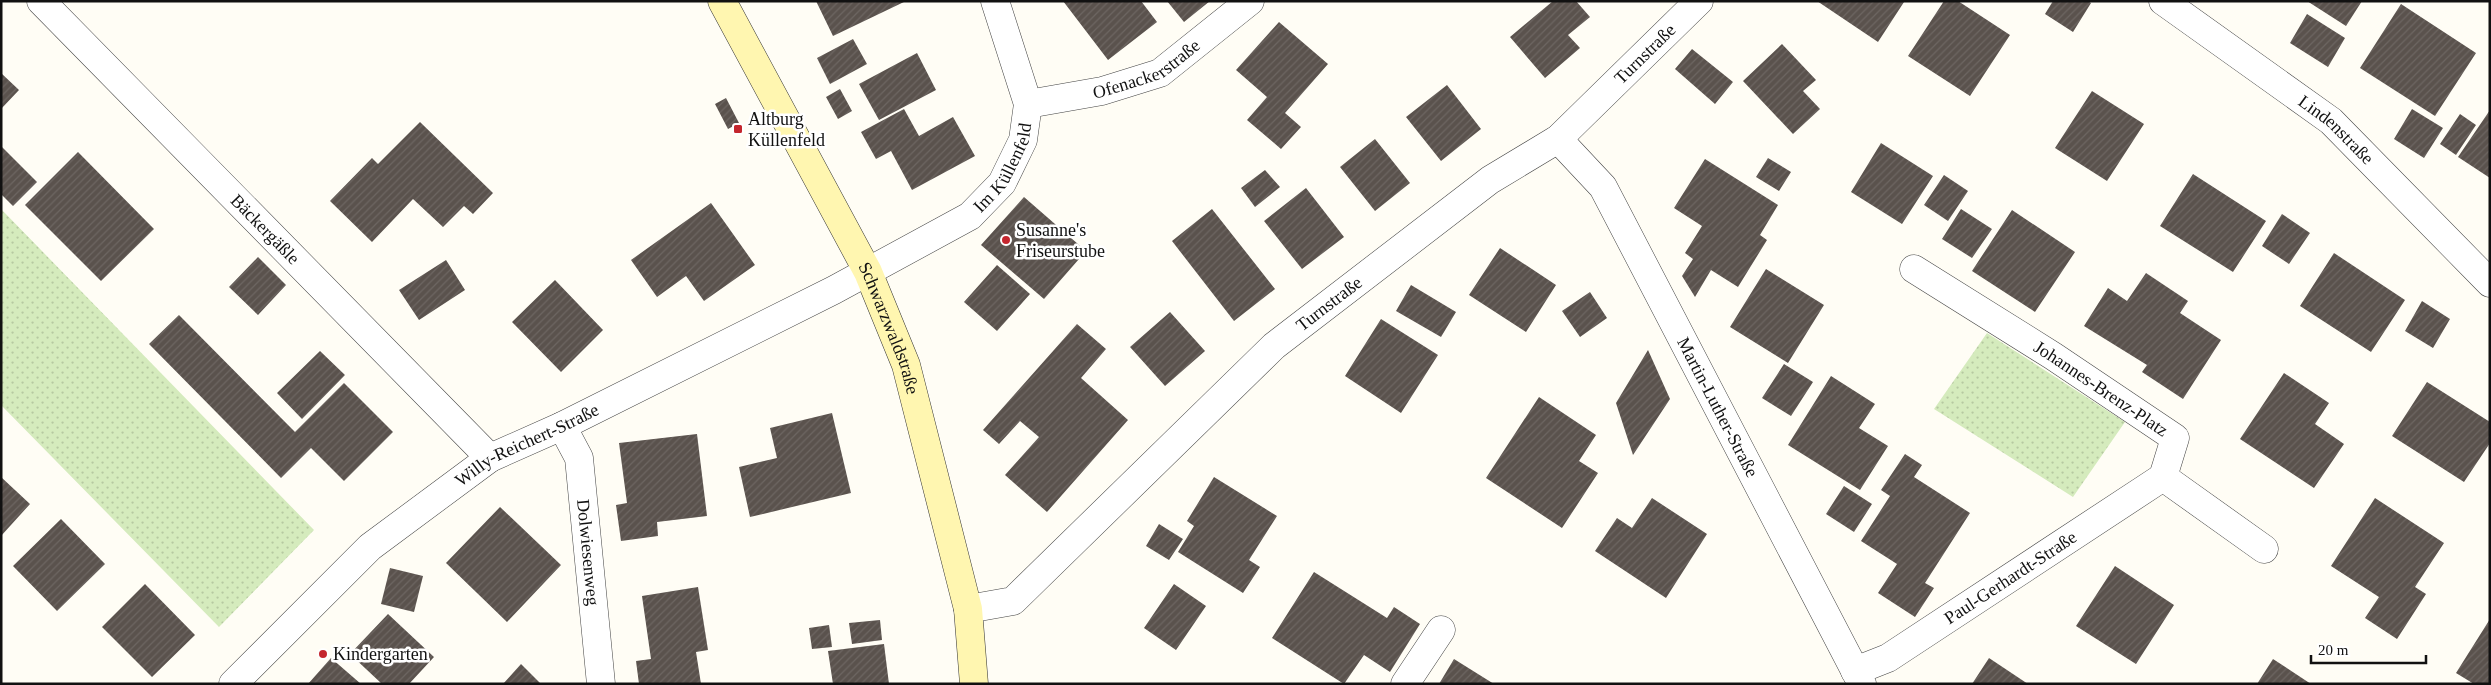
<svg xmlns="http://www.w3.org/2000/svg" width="2491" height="685" viewBox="0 0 2491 685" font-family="Georgia,serif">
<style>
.grass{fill:url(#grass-dots)}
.building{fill:url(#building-hatch)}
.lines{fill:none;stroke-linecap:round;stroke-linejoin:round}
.street-casing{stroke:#444;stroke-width:29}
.secondary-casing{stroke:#333;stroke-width:29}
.street{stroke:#fff;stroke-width:28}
.secondary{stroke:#fff6b0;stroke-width:28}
.poi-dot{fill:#c4262e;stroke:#fff;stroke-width:2}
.labels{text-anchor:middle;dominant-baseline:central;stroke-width:5;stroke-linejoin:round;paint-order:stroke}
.street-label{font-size:18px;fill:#111;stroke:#fff}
.poi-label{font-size:18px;fill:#111;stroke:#fff;text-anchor:start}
</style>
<defs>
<pattern id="grass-dots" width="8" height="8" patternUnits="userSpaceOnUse" patternTransform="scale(1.25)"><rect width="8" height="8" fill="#d5ebbd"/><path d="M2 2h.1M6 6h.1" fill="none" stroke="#b6c8a1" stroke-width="1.8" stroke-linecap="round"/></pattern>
<pattern id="building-hatch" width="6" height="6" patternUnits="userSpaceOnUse" patternTransform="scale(1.25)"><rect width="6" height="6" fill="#5a524d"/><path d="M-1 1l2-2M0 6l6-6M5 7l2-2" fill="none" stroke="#6d6662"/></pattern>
</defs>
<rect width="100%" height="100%" fill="#fffdf5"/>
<path class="grass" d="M1,209L314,530L219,627L1,405Z
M1987,333L2125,422L2073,497L1934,409Z"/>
<path class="building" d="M816,1H906L833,36Z
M1063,1H1141L1157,22L1108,60Z
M1167,1H1210L1184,22Z
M1553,1H1576L1590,17L1568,35L1580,48L1545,78L1510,37Z
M1817,1H1903L1904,2L1878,42Z
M1944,1H1958L2010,35L1970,96L1908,56Z
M2053,1H2088L2091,3L2073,32L2045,14Z
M2307,1H2362L2346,26Z
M2401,4L2476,53L2435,116L2360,68Z
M2307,14L2345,38L2328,67L2290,43Z
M1279,22L1328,64L1285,113L1301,127L1281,149L1247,120L1267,97L1236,70Z
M853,39L867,64L830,84L817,58Z
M1782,44L1816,80L1803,91L1820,109L1793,134L1743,81Z
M1692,49L1733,82L1715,104L1675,69Z
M917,53L936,90L879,120L859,84Z
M1,73L19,90L1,109Z
M1447,85L1481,129L1441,161L1406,117Z
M840,89L852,111L838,119L826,97Z
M2092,91L2144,124L2107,181L2055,148Z
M726,98L739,123L728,129L715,104Z
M904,109L919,136L953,117L975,156L912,190L891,151L876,159L861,132Z
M2412,109L2443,128L2424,158L2394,139Z
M2490,110V178L2458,157Z
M2460,114L2476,125L2456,155L2440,144Z
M420,122L493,193L473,214L464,206L443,227L413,199L372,242L330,201L372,158L378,164Z
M1375,139L1410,183L1375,211L1340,167Z
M1881,143L1933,176L1902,224L1851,192Z
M1,146L37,182L13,206L1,194Z
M78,152L154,229L101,281L25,205Z
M1768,158L1791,172L1779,191L1756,177Z
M1705,159L1778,205L1760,235L1767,240L1738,287L1711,270L1695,297L1682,276L1693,259L1685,253L1702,226L1674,208Z
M1265,170L1280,187L1255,207L1241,188Z
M2193,174L2266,221L2233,272L2160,226Z
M1944,175L1968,191L1948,221L1924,205Z
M1306,188L1344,237L1302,269L1264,221Z
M1024,197L1086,251L1044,299L981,245Z
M711,203L755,265L704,301L686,276L657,297L631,260Z
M1212,209L1275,289L1234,321L1172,241Z
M1961,209L1992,229L1972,258L1942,239Z
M2012,210L2075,252L2035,312L1972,271Z
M2282,214L2310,233L2289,264L2262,246Z
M1500,248L1556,285L1526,332L1469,295Z
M2334,253L2405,300L2371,352L2300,306Z
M258,257L286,285L258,315L229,287Z
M446,260L465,290L419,320L399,290Z
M997,265L1030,294L997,331L964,302Z
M1766,269L1824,305L1788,363L1730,327Z
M2146,273L2188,301L2180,313L2221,340L2183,399L2142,372L2147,365L2084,326L2108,288L2127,301Z
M555,280L603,330L561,372L512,322Z
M1411,285L1456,312L1441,337L1396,311Z
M1590,292L1607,318L1580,337L1562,311Z
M2422,301L2450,319L2433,348L2405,331Z
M1170,312L1205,351L1165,386L1130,347Z
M179,315L295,432L344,383L393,432L344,481L311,448L281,478L149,344Z
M1381,319L1438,355L1401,413L1345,376Z
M1077,324L1106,349L1081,378L1128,420L1047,512L1005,475L1039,437L1020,421L999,444L983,430Z
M1648,350L1670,399L1633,455L1616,403Z
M320,351L345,375L302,419L277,393Z
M1784,364L1813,382L1791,416L1762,398Z
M2284,373L2329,403L2315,424L2344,444L2314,488L2240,439Z
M1831,376L1875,404L1859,428L1888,446L1860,490L1788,445Z
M2427,382L2490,422V443L2464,482L2392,436Z
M1539,397L1596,435L1579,461L1598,473L1562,528L1486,478Z
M832,413L851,493L750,517L739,467L777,458L770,428Z
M697,434L707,516L657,522L658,536L621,541L616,505L627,503L619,443Z
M1905,454L1922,465L1914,477L1970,513L1925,583L1934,588L1915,617L1878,593L1897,564L1861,541L1890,496L1881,490Z
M1,477L30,504L1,536Z
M1214,477L1277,516L1249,560L1260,567L1243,593L1178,552L1194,526L1187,521Z
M1844,486L1872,504L1854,532L1826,514Z
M1652,498L1707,534L1666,598L1595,551L1617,518L1632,528Z
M2375,498L2444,543L2415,587L2426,594L2397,639L2365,618L2379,597L2331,566Z
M500,507L561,565L507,622L446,563Z
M61,519L105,564L57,611L13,566Z
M1159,524L1183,539L1169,560L1146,546Z
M2115,566L2174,605L2136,664L2076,626Z
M390,568L423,576L414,612L381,604Z
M1314,572L1387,618L1394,607L1420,624L1390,672L1364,655L1344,684L1272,638Z
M145,584L195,635L152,677L102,627Z
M1174,584L1206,606L1176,650L1144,628Z
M698,587L708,650L696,652L701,684H639L636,661L651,659L642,596Z
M388,614L434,657L409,684H382L350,654Z
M2490,619V684H2474L2456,673Z
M880,620L882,640L852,644L849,623Z
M829,625L832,647L812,649L809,628Z
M884,644L889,684H833L828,651Z
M331,658L361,684H308Z
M1989,658L2028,684H1972Z
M1454,659L1494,684H1439Z
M2273,659L2311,684H2257Z
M521,664L541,684H503Z"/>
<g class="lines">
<g class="street-casing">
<g id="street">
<path id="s1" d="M41,1L490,458"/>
<path id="s2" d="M2163,1L2331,121L2490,283"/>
<path id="s3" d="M1028,104L1102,91L1160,73L1250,1"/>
<path id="s4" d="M1558,139L1603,187L1862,684"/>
<path id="s5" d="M1914,269L2053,356L2175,438L2163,477"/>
<path id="s6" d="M562,426L579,458L601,684"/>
<path d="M2163,477L2264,549"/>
<path id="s7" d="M968,609L1013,601L1274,346L1490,180L1558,139L1699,1"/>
<path id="s8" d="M1855,671L1888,658L2163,477"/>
<path id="s9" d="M233,684L370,547L490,458L562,426L834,290L970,216L1002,183L1023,140L1028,104L995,1"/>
<path d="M1405,684L1441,630"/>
</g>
</g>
<g class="secondary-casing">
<g id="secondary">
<path id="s10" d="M722,1L868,272L906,365L968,609L974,684"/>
</g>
</g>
<use href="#street" class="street"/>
<use href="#secondary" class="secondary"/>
</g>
<g class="poi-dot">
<rect x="733" y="124" width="10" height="10" rx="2.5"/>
<circle cx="1006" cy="240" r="5"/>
<circle cx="323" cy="654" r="5"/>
</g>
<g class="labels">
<g class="street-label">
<text stroke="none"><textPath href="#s7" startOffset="884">Turnstraße</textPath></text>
<text stroke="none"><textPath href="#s3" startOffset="125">Ofenackerstraße</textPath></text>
<text stroke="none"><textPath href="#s2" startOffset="216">Lindenstraße</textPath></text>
<text stroke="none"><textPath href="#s9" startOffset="941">Im Küllenfeld</textPath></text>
<text stroke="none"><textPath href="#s1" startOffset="320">Bäckergäßle</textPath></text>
<text stroke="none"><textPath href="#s7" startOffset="480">Turnstraße</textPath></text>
<text stroke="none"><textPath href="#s10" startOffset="368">Schwarzwaldstraße</textPath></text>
<text stroke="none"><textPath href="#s5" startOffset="222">Johannes-Brenz-Platz</textPath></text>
<text stroke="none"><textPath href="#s4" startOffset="314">Martin-Luther-Straße</textPath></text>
<text stroke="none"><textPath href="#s9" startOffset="382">Willy-Reichert-Straße</textPath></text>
<text stroke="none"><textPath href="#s6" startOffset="131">Dolwiesenweg</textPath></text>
<text stroke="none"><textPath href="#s8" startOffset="182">Paul-Gerhardt-Straße</textPath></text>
</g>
<g class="poi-label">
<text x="748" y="119">Altburg<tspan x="748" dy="21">Küllenfeld</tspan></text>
<text x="1016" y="230">Susanne's<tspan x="1016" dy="21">Friseurstube</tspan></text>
<text x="333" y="654">Kindergarten</text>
</g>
</g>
<rect width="2491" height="685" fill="none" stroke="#111111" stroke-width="5"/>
<path d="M2311 655v8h115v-8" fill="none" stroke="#111111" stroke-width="2.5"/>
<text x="2318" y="655" font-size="15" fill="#111111" stroke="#ffffff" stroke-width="4" paint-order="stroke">20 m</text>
</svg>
